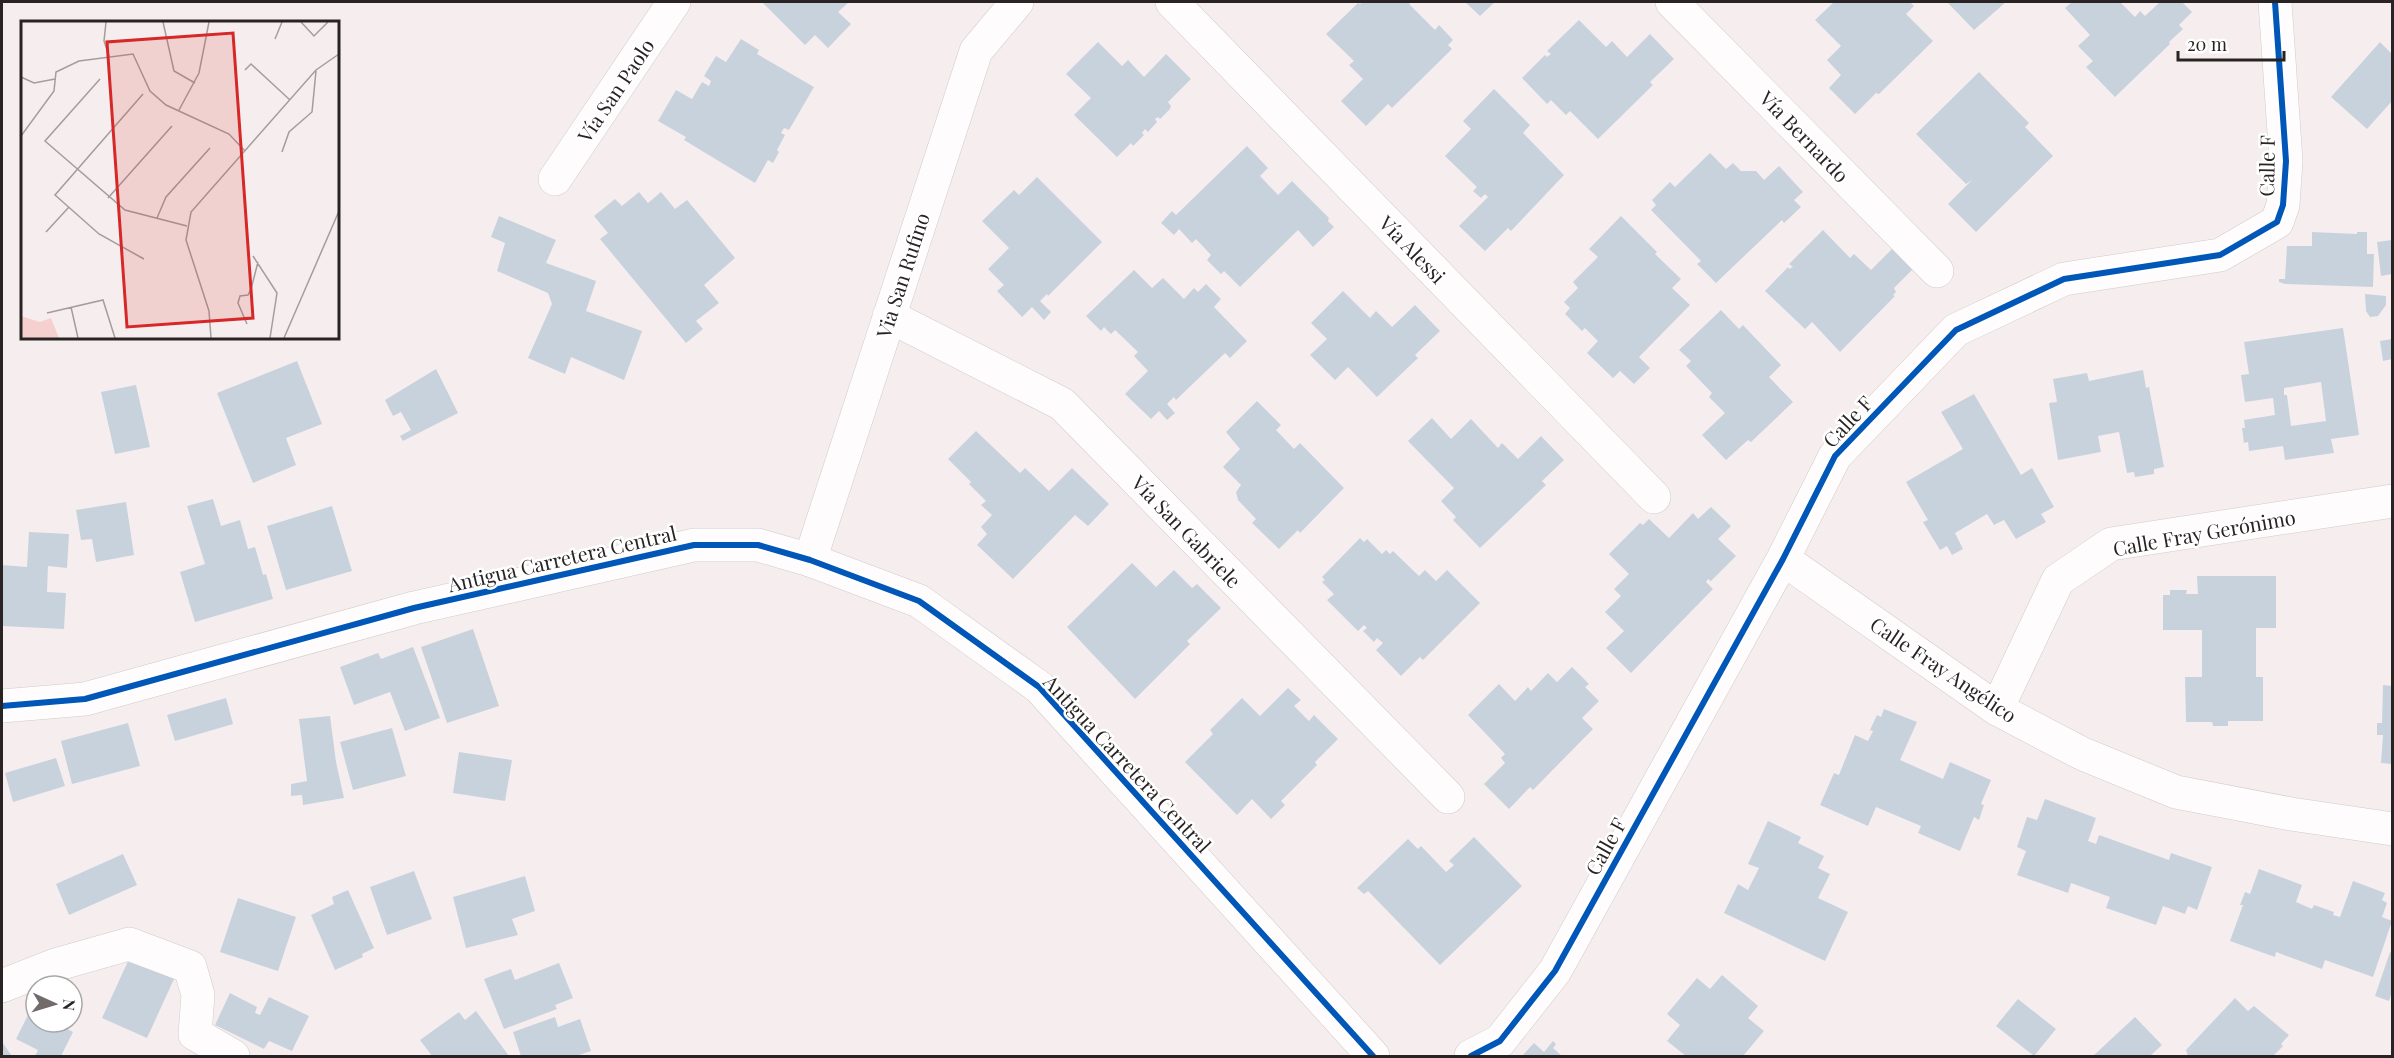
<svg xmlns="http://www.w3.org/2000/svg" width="2394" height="1058" viewBox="0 0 2394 1058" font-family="'Playfair Display',serif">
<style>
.building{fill:#c8d2dd;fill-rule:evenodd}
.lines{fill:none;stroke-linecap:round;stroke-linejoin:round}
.street-casing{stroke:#d1cbcb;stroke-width:34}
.secondary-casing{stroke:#d1cbcb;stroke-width:34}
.street{stroke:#fefcfc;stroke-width:33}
.secondary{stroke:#fefcfc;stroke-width:33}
.cycleway-casing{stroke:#fff;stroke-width:10}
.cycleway{stroke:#0057b8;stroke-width:6}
.labels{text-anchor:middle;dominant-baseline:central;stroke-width:5;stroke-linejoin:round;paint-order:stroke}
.street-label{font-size:20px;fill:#292423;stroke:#fff}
.inset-road{fill:none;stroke:#a49d9d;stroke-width:1.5}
.view{fill:#d62828;fill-opacity:0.15;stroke:#d62828;stroke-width:3}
.inset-edge{fill:none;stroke:#292423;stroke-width:3}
</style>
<rect width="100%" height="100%" fill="#f6eeee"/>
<path class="building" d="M762,2H849L838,12L851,24L828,48L815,35L805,45Z
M1363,2H1412L1409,4L1435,30L1439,25L1453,40L1448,45L1452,49L1392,108L1388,104L1366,126L1341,101L1363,79L1349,65L1354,61L1326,34L1358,3L1360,4Z
M1465,2H1495L1480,16Z
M1834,2H1910L1914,6L1906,14L1933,41L1879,94L1876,93L1855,114L1829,88L1841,75L1827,60L1841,46L1815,20Z
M1947,2H2006L1974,30Z
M2072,2H2120L2135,17L2140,11L2145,16L2160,2H2182L2192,12L2179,25L2183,29L2169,42L2170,44L2115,97L2086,67L2093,61L2078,46L2090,35L2065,8Z
M1579,20L1606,47L1612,41L1627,57L1650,34L1674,59L1650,82L1653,85L1598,139L1570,111L1566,115L1551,100L1547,104L1522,78L1545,55L1547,57L1551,54L1547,51Z
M741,39L759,50L757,54L814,87L789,130L784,128L781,133L785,135L777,150L779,152L773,163L768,160L755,183L684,140L686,137L658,121L676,90L692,99L702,82L709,86L711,81L704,76L716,56L726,62Z
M1098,42L1122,66L1128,60L1144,77L1166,54L1191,79L1168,102L1171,106L1170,109L1160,119L1158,117L1155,119L1157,122L1148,132L1145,129L1142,133L1144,135L1133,146L1131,143L1117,157L1074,115L1091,98L1066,74Z
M2380,42L2392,54V101L2367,129L2331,97Z
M1979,72L2029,123L2025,127L2053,156L1976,232L1948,204L1972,180L1966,184L1916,134Z
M1494,89L1530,125L1523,133L1564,175L1511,231L1508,228L1485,251L1459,226L1488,197L1485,194L1481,198L1473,191L1477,187L1445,156L1471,129L1463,121Z
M1247,146L1268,168L1260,176L1278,195L1292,181L1329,218L1328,221L1334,227L1313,247L1298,230L1240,287L1224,271L1221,274L1207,260L1211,255L1196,239L1192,243L1179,229L1174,235L1161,223L1172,211L1176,215Z
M1710,153L1726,169L1733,163L1741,171H1756L1764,180L1779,166L1803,192L1794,200L1801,207L1784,223L1782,220L1716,283L1697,264L1701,261L1651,210L1656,205L1652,200L1670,182L1675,187Z
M1037,177L1102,242L1048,296L1047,294L1040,301L1051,312L1044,320L1032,307L1022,317L997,291L1004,285L988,269L1009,248L982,221L1014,190L1019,195Z
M639,192L648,203L661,192L675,209L687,200L735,258L704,285L719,303L696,321L703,329L686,343L600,239L608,233L594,216L615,199L622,206Z
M499,216L556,240L546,263L596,281L586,311L642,331L624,380L571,357L565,374L528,358L552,304L548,293L497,271L505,243L491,237Z
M1621,216L1657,252L1655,254L1681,279L1672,288L1690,305L1639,357L1650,368L1634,384L1620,371L1613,378L1587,353L1598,341L1585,328L1582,331L1565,314L1570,308L1564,302L1578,288L1573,282L1598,257L1589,249Z
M1823,230L1850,258L1854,254L1871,270L1892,249L1913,269L1894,288L1896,292L1893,295L1895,296L1840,352L1812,322L1805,329L1765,291L1788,267L1789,269L1793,267L1789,264Z
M2312,232L2357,234V232H2367V254H2374L2373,287L2285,284L2279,282V279H2285L2287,246H2312Z
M2392,240V274L2381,276L2377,242Z
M1134,270L1152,288L1163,278L1184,299L1194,288L1198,292L1206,284L1221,299L1214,307L1247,341L1230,358L1225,353L1176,400L1174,397L1167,404L1175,413L1167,420L1159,411L1151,419L1125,394L1148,371L1134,356L1138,352L1115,330L1111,334L1104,327L1101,331L1086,316Z
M1343,291L1370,318L1376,311L1392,327L1415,305L1440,331L1415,355L1418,358L1377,397L1348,367L1335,380L1310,355L1327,339L1311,323Z
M2365,294L2386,296V305L2378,316L2370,317L2366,311Z
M1721,310L1739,329L1743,325L1781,365L1769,377L1793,402L1751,442L1748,440L1726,460L1702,435L1725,413L1709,397L1712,393L1686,366L1691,361L1679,350Z
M2343,328L2359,435L2331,439L2334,453L2285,460L2283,446L2249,451L2248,442L2244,443L2242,428H2245L2244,420L2275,415L2273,398L2245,402L2241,375L2249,374L2244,342ZM2321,382L2326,421L2291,426L2287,395H2284V388Z
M2392,339V359L2383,361L2380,341Z
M297,361L322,424L286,438L296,465L253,483L217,393Z
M436,369L458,413L403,441L400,436L411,430L401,412L393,416L385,400Z
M2143,370L2146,388L2149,387L2164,467L2154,469V474L2135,477L2134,472L2127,473L2119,432L2098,436L2101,452L2058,460L2049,403L2057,402L2053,379L2087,373L2089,381Z
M136,385L150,447L115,454L101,392Z
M1974,394L2021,475L2032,468L2054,507L2041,514L2046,522L2016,539L2004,520L1994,525L1987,514L1955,533L1963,549L1952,555L1947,546L1940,550L1923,522L1928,520L1906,482L1963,449L1941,412Z
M1257,401L1281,425L1276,430L1294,449L1300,443L1344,488L1300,533L1298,530L1279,549L1252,523L1256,519L1238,500L1236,492L1241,485L1223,467L1240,449L1226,432Z
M1432,418L1451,439L1471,419L1498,448L1502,443L1518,459L1541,436L1564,460L1542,481L1546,485L1480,548L1453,520L1456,517L1441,501L1454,488L1408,441Z
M976,431L1020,473L1025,468L1049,491L1072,468L1109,504L1088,526L1075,515L1013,579L977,545L987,534L981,527L992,515L981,505L986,501L969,484L971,482L948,459Z
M213,499L221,526L240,520L248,549L255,547L263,575L266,574L273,599L195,622L180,572L205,564L187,506Z
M126,502L134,555L96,562L92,539L81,540L76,510Z
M332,506L352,571L286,590L267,526Z
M1711,507L1731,526L1718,539L1736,556L1711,581L1708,579L1706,582L1713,589L1631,673L1606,648L1624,631L1605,612L1621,596L1614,589L1629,574L1609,554L1640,523L1643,525L1649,519L1669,538L1693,513L1698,519Z
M29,532L69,534L67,568L48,566L47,592L66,593L64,629L2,626V565L27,567Z
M1360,538L1364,542L1367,539L1382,554L1386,550L1390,554L1393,551L1419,576L1425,570L1436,581L1447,570L1480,603L1423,660L1420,657L1401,676L1376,650L1383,643L1377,638L1374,642L1363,631L1367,628L1364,625L1358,631L1327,600L1334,594L1322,582L1325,580L1322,577Z
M1132,563L1156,587L1174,570L1192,588L1197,584L1221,608L1187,641L1190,644L1135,699L1067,627Z
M2197,576H2276V628H2256V677H2263V721H2228V726H2213L2212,722H2186L2185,677H2202V630H2163V595H2170V590H2187L2186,594H2198Z
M473,629L499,706L447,723L421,647Z
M413,647L440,718L405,731L390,692L354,705L340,667L378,653L381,659Z
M1572,667L1589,684L1585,687L1599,701L1582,718L1593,729L1533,790L1530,787L1509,809L1484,784L1505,763L1501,758L1505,754L1468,715L1499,684L1515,701L1528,687L1531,691L1548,673L1557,682Z
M2383,685L2392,686V764L2381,763L2383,735H2377V723H2382Z
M1288,688L1301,700L1294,706L1309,721L1314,715L1338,739L1315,762L1317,765L1281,801L1285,805L1271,819L1252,799L1237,815L1185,762L1213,734L1210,730L1242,698L1260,716Z
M226,698L233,724L175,741L167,715Z
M1884,709L1917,722L1900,760L1943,779L1950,762L1991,780L1981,804L1984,805L1979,820L1974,817L1960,851L1918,833L1921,826L1876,807L1868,826L1820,805L1834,773L1839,775L1855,735L1868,741L1873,731L1870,730L1877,715L1881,717Z
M330,716L336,762L344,798L303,805L302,795L291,796V784L307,781L299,719Z
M128,723L140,766L72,784L61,741Z
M392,728L406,776L353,790L340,742Z
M459,752L512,760L505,801L453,793Z
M56,758L65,786L13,802L5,773Z
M2045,799L2096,818L2088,841L2096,844L2099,835L2169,860L2171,853L2212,867L2197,910L2188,906L2185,914L2163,906L2156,925L2106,908L2110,897L2071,883L2068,893L2017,875L2026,851L2017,847L2027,817L2037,820Z
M1768,821L1801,837L1798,843L1824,856L1818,868L1830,874L1818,898L1848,912L1825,961L1724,913L1738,884L1748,890L1759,868L1748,864Z
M1474,837L1522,886L1440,965L1368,891L1364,894L1357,888L1408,839L1418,849L1421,846L1446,872L1454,865L1449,861Z
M123,854L137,885L69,915L56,884Z
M2259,869L2302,885L2296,902L2312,909L2314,905L2334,912L2333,915L2340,917L2353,881L2385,893L2382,900L2387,903L2382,917L2392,921L2373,977L2325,960L2322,969L2276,952L2275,957L2230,941L2243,905H2240L2245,892L2250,894Z
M414,871L432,919L387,935L370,887Z
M525,876L535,911L512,919L518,935L466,948L453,897Z
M348,890L374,948L362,954L363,957L335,970L311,915L334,904L332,897Z
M238,898L296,917L278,971L220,952Z
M2390,952L2392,953V991L2389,1001L2375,996Z
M129,959L174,979L147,1038L102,1018Z
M559,963L573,998L555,1005L557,1009L504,1029L484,979L511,969L515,980Z
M1722,975L1758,1006L1748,1018L1764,1031L1743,1056H1686L1667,1041L1680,1025L1667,1014L1697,978L1710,989Z
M230,993L257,1007L255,1013L260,1015L269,997L309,1016L292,1051L269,1041L264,1049L215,1025Z
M2235,998L2248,1011L2254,1006L2289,1035L2281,1044L2283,1046L2273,1056H2188L2186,1050Z
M2018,999L2056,1029L2034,1056L1996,1026Z
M30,1011L36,1014V1022H53L73,1032L61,1056H35L38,1050L16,1039Z
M476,1011L509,1056H432L420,1040L459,1012L465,1020Z
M555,1017L558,1027L580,1019L591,1051L576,1056H521L513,1032Z
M2135,1017L2162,1045L2150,1056H2093Z
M1553,1041L1556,1044L1553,1048L1562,1056H1522L1534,1043L1544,1052Z
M2,1042L12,1056H2Z"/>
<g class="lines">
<g class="street-casing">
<path id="street" d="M1172,2L1654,497
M1672,2L1937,271
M555,179L674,2
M889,316L1062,404L1448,797
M1783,559L1997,709L2083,754L2176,792L2291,814L2392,829
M810,560L976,51L1017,2
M1997,709L2058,580L2111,544L2392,501
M2,986L55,965L129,944L190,967L198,995L195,1034L233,1056
M1471,1056L1500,1041L1555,971L1783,559L1835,456L1956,330L2064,279L2220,255L2277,222L2283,205L2286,161L2275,2"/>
</g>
<g class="secondary-casing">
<path id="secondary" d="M2,706L85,699L414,608L694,545H758L810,560L919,601L1039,687L1373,1056"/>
</g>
<use href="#street" class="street"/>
<use href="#secondary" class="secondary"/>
<g class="cycleway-casing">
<path id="cycleway" d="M2,706L85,699L414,608L694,545H758L810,560L919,601L1039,687L1373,1056
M1471,1056L1500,1041L1555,971L1783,559L1835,456L1956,330L2064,279L2220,255L2277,222L2283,205L2286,161L2275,2"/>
</g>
<use href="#cycleway" class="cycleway"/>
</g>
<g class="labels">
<g class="street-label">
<text transform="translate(615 90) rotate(-56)">Vía San Paolo</text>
<text transform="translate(1805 136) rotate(46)">Vía Bernardo</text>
<text transform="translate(2266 166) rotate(-89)">Calle F</text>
<text transform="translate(1413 249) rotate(46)">Vía Alessi</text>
<text transform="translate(902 275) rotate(-72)">Via San Rufino</text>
<text transform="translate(1847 421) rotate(-47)">Calle F</text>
<text transform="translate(1187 531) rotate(46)">Vía San Gabriele</text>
<text transform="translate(2204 532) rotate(-10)">Calle Fray Gerónimo</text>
<text transform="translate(562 558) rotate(-13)">Antigua Carretera Central</text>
<text transform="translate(1944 669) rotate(34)">Calle Fray Angélico</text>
<text transform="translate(1128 763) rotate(47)">Antigua Carretera Central</text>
<text transform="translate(1605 846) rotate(-61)">Calle F</text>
</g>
</g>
<g transform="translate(21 21)">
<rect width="318" height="318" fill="#f6eeee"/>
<path d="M0,295L19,301L30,297L38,317H0Z" fill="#f6d0ce"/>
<path class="inset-road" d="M85,1L83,20L88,35M142,1L153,50L174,62M280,1L293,15L307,1M254,18L261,1M224,49L230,43L269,79M0,56L13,62L34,58M79,58L24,120L104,189L166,205M122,73L34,174L78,213L123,238M158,89L178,52L188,1M0,115L33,70L35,51L58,40L112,33L129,70L145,84L208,113L224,130M261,131L268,111L291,91L295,50M87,177L151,105M136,197L145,176L189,127M25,211L48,186M232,235L256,272L249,317M50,286L57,317M26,292L82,279L94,317M226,303L217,282L219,275L227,274L230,268L237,241M190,317L188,290L165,219L170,191L295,49L318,33M263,317L318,190"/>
<path class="view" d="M212,12L232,297L106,306L86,21Z"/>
<rect width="318" height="318" class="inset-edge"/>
</g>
<rect width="2394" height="1058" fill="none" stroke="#292423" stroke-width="6"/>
<g transform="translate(54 1004) rotate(94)"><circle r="28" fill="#ffffff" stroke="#a9a7a7" stroke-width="1.5"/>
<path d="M0-4.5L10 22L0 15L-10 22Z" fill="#716b6a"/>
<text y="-9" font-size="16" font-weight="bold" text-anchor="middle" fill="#292423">N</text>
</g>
<path d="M2178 51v9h106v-9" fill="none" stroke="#292423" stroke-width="3"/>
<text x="2187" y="51" font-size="18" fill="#292423" stroke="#ffffff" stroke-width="4.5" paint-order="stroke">20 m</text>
</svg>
